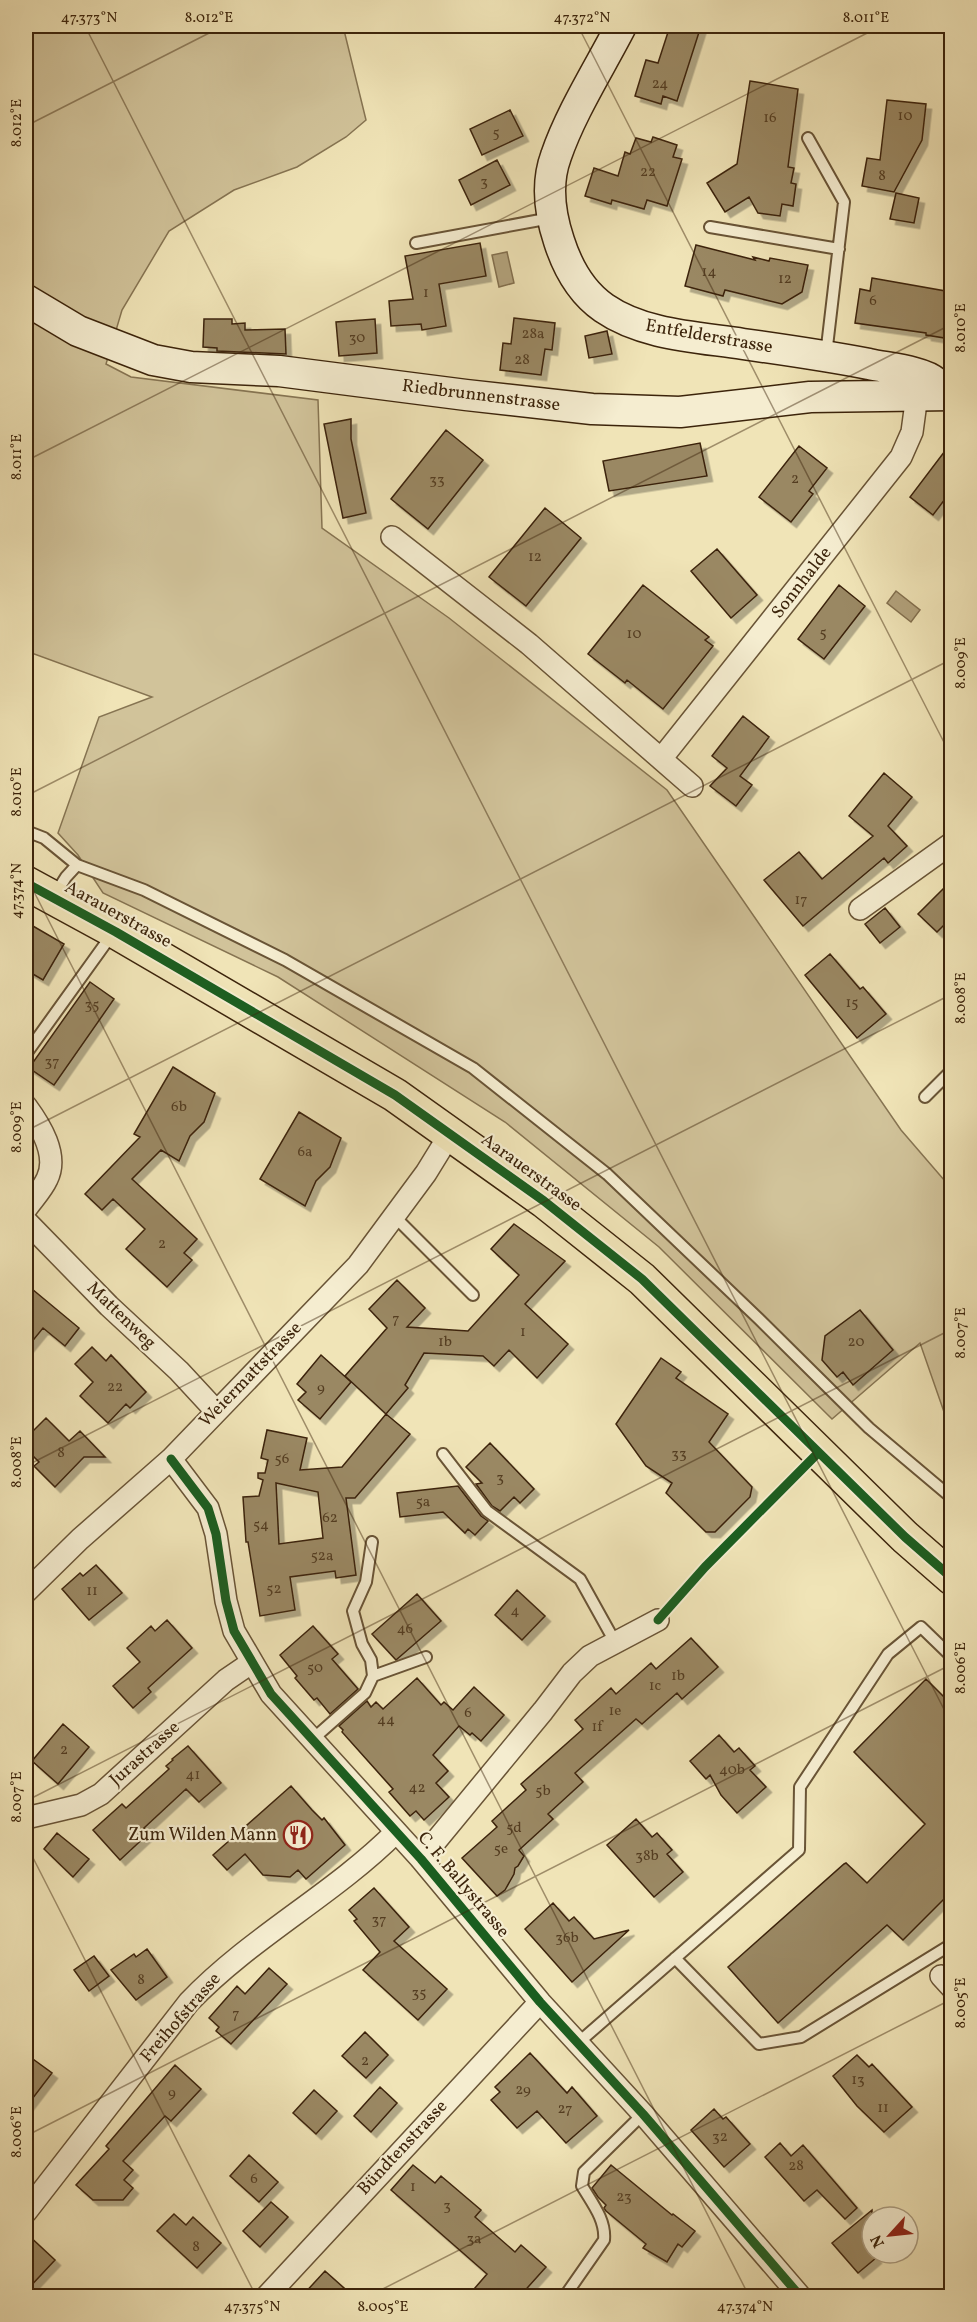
<svg xmlns="http://www.w3.org/2000/svg" width="977" height="2322" viewBox="0 0 977 2322" font-family="Vollkorn,serif">
<style>
.green{fill:#d1c39a;stroke:#867452;stroke-width:1.5}
.water{fill:#b3a37d;stroke:#83704f;stroke-width:1.5}
.building{fill:#9a8864;stroke:#3c240b;stroke-width:1.5;fill-rule:evenodd;filter:url(#shadow)}
.lines{fill:none;stroke-linecap:round;stroke-linejoin:round}
.lane-casing{stroke:#695436;stroke-width:14}
.street-casing{stroke:#695436;stroke-width:24}
.secondary-casing{stroke:#3c240b;stroke-width:33}
.primary-casing{stroke:#3c240b;stroke-width:36}
.lane{stroke:#f5edd0;stroke-width:10}
.street{stroke:#f5edd0;stroke-width:21}
.secondary{stroke:#f5edd0;stroke-width:30}
.primary{stroke:#f0e4b7;stroke-width:33}
.cycleway-casing{stroke:#f5edd0;stroke-width:13}
.cycleway{stroke:#1b5e20;stroke-width:9}
.ticks{fill:none;stroke:#3c240b;stroke-width:1.5;stroke-opacity:0.45}
.labels{text-anchor:middle;dominant-baseline:central;stroke-width:4.5;stroke-linejoin:round;paint-order:stroke}
.number-label{font-size:15px;fill:#543d21}
.street-label{font-size:18px;fill:#3c240b;stroke:#f5edd0}
.poi-label{font-size:18px;fill:#3c240b;stroke:#f5edd0;text-anchor:end}
.neatline{fill:none;stroke:#3c240b;stroke-width:2}
.ticks-label{font-size:15px;text-anchor:middle;fill:#3c240b}
</style>
<defs>
<filter id="shadow"><feDropShadow dx="5.5" dy="5.5" stdDeviation="0" flood-color="#0004"/></filter>
</defs>
<rect width="100%" height="100%" fill="#f0e4b7"/>
<filter id="stains"><feTurbulence type="fractalNoise" baseFrequency=".00333" numOctaves="4"/><feColorMatrix values="0 0 0 0 .2 0 0 0 0 .09 0 0 0 0 .02 0 0 0 .5 -.17"/></filter>
<radialGradient id="worn" r=".72"><stop offset=".6" stop-color="#630" stop-opacity="0"/><stop offset="1" stop-color="#630" stop-opacity=".3"/></radialGradient>
<path class="green" d="M26,26H343L366,120L346,137L297,167L234,190L169,231L122,310L106,364L131,377L318,400L322,528L449,618L667,790L901,1130L951,1188V1432L920,1343L832,1419L659,1247L505,1122L278,977L103,893L78,855L58,833L99,717L152,697L26,651Z"/>
<path class="water" d="M507,252L514,283L499,287L492,255Z
M896,591L920,610L911,622L887,603Z"/>
<path class="building" d="M670,26H701L677,101L663,96L661,104L635,96L646,60L658,63Z
M750,81L798,89L788,167L794,168L791,183L796,184L793,206L782,204L780,216L758,213L749,197L725,212L707,183L737,164Z
M887,100L926,104L922,140L894,192L862,186L867,158L880,160Z
M510,110L523,136L482,155L470,129Z
M653,137L677,145L673,157L682,159L667,206L647,200L644,209L612,200L611,204L585,196L594,168L618,176L625,152L630,154L636,138L651,142Z
M497,160L510,185L471,205L459,180Z
M896,193L919,198L914,223L890,219Z
M480,243L486,276L439,284L446,326L422,330L421,324L391,326L389,301L413,299L405,256Z
M696,245L755,260L753,257L769,261L770,258L808,265L802,292L782,304L725,290L723,296L685,286Z
M872,278L951,292V339L926,335V333L855,323L860,289L870,291Z
M514,318L555,323L552,350L545,349L541,375L500,370L503,343L511,344Z
M204,319H232V324L245,323V330L285,329L286,354L217,351V348L203,347Z
M375,319L377,353L339,356L336,322Z
M607,331L612,354L589,358L585,336Z
M351,419V439L366,513L343,518L324,424Z
M446,430L483,460L428,529L391,499Z
M700,443L707,476L609,491L603,461Z
M951,443V491L933,515L910,497Z
M799,446L827,468L809,491L813,494L791,522L759,497Z
M545,508L581,538L526,606L489,577Z
M717,549L757,595L731,618L691,571Z
M643,585L709,637L705,640L713,646L663,709L627,680L625,683L588,654Z
M839,585L865,606L824,659L798,639Z
M743,716L769,737L740,776L752,785L736,806L710,786L727,768L712,756Z
M884,773L912,797L888,826L907,846L888,863L884,858L803,926L764,880L799,852L822,879L873,836L849,816Z
M951,881V918L937,932L918,914Z
M885,908L900,927L880,943L865,924Z
M26,922L64,944L43,980L26,970Z
M830,954L860,989L863,987L886,1014L857,1038L805,975Z
M90,982L114,999L54,1085L29,1068Z
M173,1067L215,1093L204,1122L190,1136L179,1161L161,1150L132,1179L197,1239L184,1253L192,1260L167,1287L126,1249L145,1229L113,1199L102,1210L85,1194L140,1137L134,1134Z
M299,1112L341,1138L330,1167L316,1181L305,1206L260,1179Z
M514,1224L565,1261L525,1304L568,1344L537,1378L509,1350L494,1366L483,1356L424,1353L405,1385L408,1388L386,1414L345,1376L387,1328L369,1309L397,1280L425,1308L407,1327L468,1331L519,1275L491,1249Z
M26,1284L79,1328L65,1346L43,1328L26,1349Z
M860,1310L893,1350L853,1385L843,1372L837,1377L822,1360L825,1336Z
M92,1347L106,1361L111,1355L146,1392L130,1408L126,1404L108,1423L80,1396L93,1382L75,1364Z
M321,1355L351,1382L320,1419L298,1400L306,1392L297,1384Z
M661,1358L681,1372L676,1378L728,1414L709,1442L752,1487L750,1497L715,1532H706L666,1493L672,1483L646,1466L616,1424Z
M386,1414L410,1434L355,1498H346L356,1575L336,1578L335,1571L290,1577L295,1610L260,1616L248,1542H246L243,1497L259,1496L263,1480L258,1478V1473H265L268,1460L261,1458L267,1430L307,1438L300,1470L342,1467ZM276,1483L318,1492L323,1538L279,1544Z
M46,1418L69,1441L80,1431L105,1457H84L55,1487L34,1466L39,1462L26,1449V1438Z
M490,1443L534,1489L520,1503L514,1497L500,1511L492,1506L476,1484L482,1483L466,1467Z
M458,1486L481,1516L488,1521L475,1535L468,1529L465,1533L443,1512L400,1517L397,1493Z
M96,1565L122,1593L89,1620L62,1589L80,1573L83,1576Z
M517,1590L545,1616L522,1640L495,1615Z
M417,1594L441,1621L396,1660L372,1634Z
M167,1620L192,1648L148,1688L151,1692L133,1708L113,1686L140,1662L127,1648L151,1626L155,1631Z
M313,1626L338,1654L332,1659L358,1689L330,1714L317,1698L314,1700L295,1678L297,1676L280,1655Z
M691,1638L718,1667L682,1699L677,1693L642,1724L636,1719L575,1773L583,1782L548,1814L553,1819L519,1850L524,1856L518,1866L515,1868L514,1874L505,1890L497,1896L462,1858L497,1827L492,1821L526,1790L521,1784L583,1729L575,1720L611,1688L616,1694L651,1663L656,1669Z
M417,1678L441,1705L444,1702L453,1710L474,1687L504,1715L481,1741L472,1733L470,1735L459,1726L433,1755L448,1771L436,1783L449,1797L424,1820L416,1811L410,1816L389,1792L393,1789L342,1732L343,1730L339,1726L367,1701L371,1707L376,1702L383,1709Z
M926,1679L951,1704V1892L903,1940L887,1925L778,2023L728,1967L844,1864L846,1863L867,1883L925,1824L854,1752Z
M63,1724L89,1747L58,1784L32,1761Z
M719,1735L734,1752L739,1748L755,1766L750,1770L766,1787L737,1813L721,1795L710,1775L706,1779L690,1761Z
M188,1746L221,1783L199,1802L186,1789L144,1828L149,1833L120,1860L93,1830L122,1804L126,1808L169,1769L166,1766L173,1760L172,1759Z
M291,1786L312,1810L322,1820L324,1818L345,1845L306,1879L298,1870L290,1877L263,1875L245,1854L227,1870L213,1855Z
M636,1819L652,1837L657,1833L672,1850L667,1854L683,1872L654,1897L607,1845Z
M57,1833L89,1859L73,1877L44,1849Z
M374,1888L409,1927L394,1941L447,1989L418,2020L363,1970L380,1952L354,1921L357,1919L349,1910Z
M553,1903L569,1921L574,1917L594,1939L629,1930L572,1982L525,1929Z
M147,1949L167,1977L136,2000L111,1970L134,1954L136,1957Z
M94,1956L109,1976L89,1991L74,1970Z
M269,1968L287,1984L231,2044L216,2031L219,2027L209,2018L237,1986L245,1994Z
M365,2032L388,2055L366,2078L342,2056Z
M530,2053L567,2093L572,2087L597,2116L566,2143L537,2111L517,2128L491,2100L500,2092L495,2087Z
M26,2054L52,2073L26,2107Z
M857,2055L869,2067L872,2064L912,2107L884,2132L857,2106L833,2076Z
M175,2065L201,2089L171,2121L165,2116L123,2161L133,2170L124,2180L133,2188L123,2200H93L76,2185L109,2149L106,2146Z
M380,2087L397,2103L371,2132L354,2116Z
M314,2090L337,2111L316,2134L293,2113Z
M714,2109L723,2119L726,2117L750,2144L724,2167L691,2130Z
M780,2143L791,2156L803,2145L857,2208L845,2219L817,2190L804,2201L765,2157Z
M249,2155L278,2182L259,2202L230,2176Z
M413,2165L435,2183L441,2176L481,2210L475,2217L515,2252L521,2245L546,2267L520,2296H468L487,2274L391,2190Z
M611,2165L672,2215L673,2214L695,2231L682,2247L678,2244L667,2262L643,2248L646,2244L606,2211L604,2208L606,2205L598,2197L592,2188Z
M271,2202L288,2217L260,2247L243,2231Z
M872,2210V2254L876,2258L858,2273L832,2243Z
M174,2214L186,2225L193,2217L221,2243L197,2268L157,2231Z
M26,2233L55,2260L26,2291Z
M325,2271L353,2296H302Z"/>
<g class="lines">
<g class="lane-casing">
<path id="lane" d="M808,138L844,202L826,355
M710,227L839,249
M416,243L551,218
M26,831L44,838L77,865L144,890L285,960L473,1068L607,1174L759,1319L869,1428L952,1498
M54,896L66,877L77,865
M26,1054L113,933
M925,1097L952,1070
M394,1216L473,1295
M443,1454L487,1511L580,1579L615,1642
M373,1676L426,1657
M313,1739L365,1693L373,1676L371,1660L362,1644L353,1611L366,1582L372,1542
M675,1958L759,2044L801,2037L952,1944
M578,2043L799,1850L800,1787L888,1654L921,1627L952,1657
M565,2296L604,2240C606,2220 592,2203 582,2186L584,2172L643,2114"/>
</g>
<g class="street-casing">
<path id="street" d="M392,537L529,644L692,786
M661,759L901,457L912,432L917,395
M860,909L952,843
M26,1106C40,1125 59,1155 47,1179C42,1190 33,1199 26,1209
M26,1221L109,1306L179,1371L216,1411
M171,1459L208,1508L216,1534L226,1601L234,1631L271,1694L421,1859L540,2002L643,2114L800,2296
M26,1592L80,1539L171,1459L358,1265L426,1173L450,1134
M26,1818L81,1805L101,1794L226,1680L251,1663
M421,1859L543,1711L572,1673L590,1656L658,1620
M941,1976L952,1988
M26,2212L189,2002C251,1937 333,1895 396,1832
M267,2296L540,2002"/>
</g>
<g class="secondary-casing">
<path id="secondary" d="M621,26C600,67 571,112 556,156C546,183 550,214 559,241C567,266 581,292 604,308C643,335 697,337 743,344C786,350 827,356 869,364C886,368 923,371 935,382C937,385 939,391 941,394
M26,300L78,331L153,360L191,367L279,371L466,395L592,409L680,412L810,397L952,395"/>
</g>
<g class="primary-casing">
<path id="primary" d="M26,883L116,932L395,1095L544,1201L642,1279L905,1537L952,1578"/>
</g>
<use href="#lane" class="lane"/>
<use href="#street" class="street"/>
<use href="#secondary" class="secondary"/>
<use href="#primary" class="primary"/>
<g class="cycleway-casing">
<path id="cycleway" d="M26,883L116,932L395,1095L544,1201L642,1279L905,1537L952,1578
M171,1459L208,1508L216,1534L226,1601L234,1631L271,1694L421,1859L540,2002L643,2114L800,2296
M658,1620L705,1567L818,1453"/>
</g>
<use href="#cycleway" class="cycleway"/>
</g>
<path class="ticks" d="M85,26L952,1725M578,26L952,758M26,126L223,26M26,461L881,26M26,796L952,324M26,876L749,2296M26,1131L952,659M26,1466L952,994M26,1801L952,1329M26,1844L256,2296M26,2136L952,1664M369,2296L952,1999"/>
<defs>
<g id="restaurant-ring" transform="scale(1.5)"><circle r="9.5" fill="#f5edd0" stroke="#8f2418" stroke-width="1.5"/><path d="M-5-6h1v4h1v-4h1v4h1v-4h1v5L-1.5 .5V6h-2V.5L-5-1ZM5-6V6H3V1.5H1.5Q1.5-4 5-6Z" fill="#8f2418"/></g>
</defs>
<g fill-rule="evenodd">
<use href="#restaurant-ring" x="298" y="1835"/>
</g>
<g class="labels">
<g class="number-label">
<text x="660" y="84">24</text>
<text x="905" y="116">10</text>
<text x="770" y="118">16</text>
<text x="496" y="133">5</text>
<text x="648" y="172">22</text>
<text x="882" y="176">8</text>
<text x="484" y="182">3</text>
<text x="709" y="272">14</text>
<text x="785" y="279">12</text>
<text x="426" y="293">1</text>
<text x="873" y="301">6</text>
<text x="533" y="334">28a</text>
<text x="357" y="338">30</text>
<text x="522" y="360">28</text>
<text x="795" y="479">2</text>
<text x="437" y="480">33</text>
<text x="535" y="557">12</text>
<text x="823" y="633">5</text>
<text x="634" y="634">10</text>
<text x="801" y="900">17</text>
<text x="852" y="1003">15</text>
<text x="92" y="1005">35</text>
<text x="52" y="1062">37</text>
<text x="179" y="1107">6b</text>
<text x="305" y="1152">6a</text>
<text x="162" y="1244">2</text>
<text x="396" y="1319">7</text>
<text x="523" y="1332">1</text>
<text x="445" y="1342">1b</text>
<text x="856" y="1342">20</text>
<text x="115" y="1387">22</text>
<text x="321" y="1388">9</text>
<text x="61" y="1453">8</text>
<text x="679" y="1454">33</text>
<text x="282" y="1459">56</text>
<text x="500" y="1478">3</text>
<text x="423" y="1502">5a</text>
<text x="330" y="1518">62</text>
<text x="261" y="1525">54</text>
<text x="322" y="1556">52a</text>
<text x="274" y="1589">52</text>
<text x="92" y="1591">11</text>
<text x="515" y="1611">4</text>
<text x="405" y="1629">46</text>
<text x="315" y="1668">50</text>
<text x="678" y="1676">1b</text>
<text x="655" y="1686">1c</text>
<text x="615" y="1711">1e</text>
<text x="468" y="1713">6</text>
<text x="386" y="1720">44</text>
<text x="597" y="1727">1f</text>
<text x="64" y="1750">2</text>
<text x="732" y="1770">40b</text>
<text x="193" y="1775">41</text>
<text x="417" y="1788">42</text>
<text x="543" y="1791">5b</text>
<text x="514" y="1828">5d</text>
<text x="501" y="1849">5e</text>
<text x="647" y="1856">38b</text>
<text x="379" y="1920">37</text>
<text x="567" y="1938">36b</text>
<text x="141" y="1980">8</text>
<text x="419" y="1993">35</text>
<text x="236" y="2014">7</text>
<text x="365" y="2061">2</text>
<text x="858" y="2080">13</text>
<text x="523" y="2090">29</text>
<text x="172" y="2093">9</text>
<text x="883" y="2108">11</text>
<text x="565" y="2109">27</text>
<text x="720" y="2137">32</text>
<text x="796" y="2166">28</text>
<text x="254" y="2179">6</text>
<text x="413" y="2187">1</text>
<text x="624" y="2197">23</text>
<text x="447" y="2206">3</text>
<text x="474" y="2239">3a</text>
<text x="196" y="2247">8</text>
</g>
<g class="street-label">
<text transform="translate(709 337) rotate(10)">Entfelderstrasse</text>
<text transform="translate(481 396) rotate(7)">Riedbrunnenstrasse</text>
<text transform="translate(802 583) rotate(-52)">Sonnhalde</text>
<text transform="translate(118 915) rotate(29)">Aarauerstrasse</text>
<text transform="translate(531 1173) rotate(36)">Aarauerstrasse</text>
<text transform="translate(121 1316) rotate(44)">Mattenweg</text>
<text transform="translate(251 1375) rotate(-46)">Weiermattstrasse</text>
<text transform="translate(145 1754) rotate(-42)">Jurastrasse</text>
<text transform="translate(463 1885) rotate(50)">C. F. Ballystrasse</text>
<text transform="translate(181 2018) rotate(-49)">Freihofstrasse</text>
<text transform="translate(403 2148) rotate(-47)">Bündtenstrasse</text>
</g>
<g class="poi-label">
<text x="277" y="1835">Zum Wilden Mann</text>
</g>
</g>
<rect width="977" height="2322" fill="none" stroke="#f0e4b7" stroke-width="66"/>
<g transform="translate(890 2235) rotate(243)"><circle r="28" fill="#f5edd0" stroke="#ab9d81" stroke-width="1.5"/>
<path d="M0-4.5L10 22L0 15L-10 22Z" fill="#8f2418"/>
<text y="-9" font-size="16" font-weight="bold" text-anchor="middle" fill="#3c240b">N</text>
</g>
<rect x="33" y="33" width="911" height="2256" class="neatline"/>
<g class="ticks-label">
<text x="89" y="22">47.373°N</text>
<text x="209" y="22">8.012°E</text>
<text x="582" y="22">47.372°N</text>
<text x="866" y="22">8.011°E</text>
<text transform="translate(16 123) rotate(-90)" y="5">8.012°E</text>
<text transform="translate(960 328) rotate(-90)" y="5">8.010°E</text>
<text transform="translate(16 457) rotate(-90)" y="5">8.011°E</text>
<text transform="translate(960 663) rotate(-90)" y="5">8.009°E</text>
<text transform="translate(16 792) rotate(-90)" y="5">8.010°E</text>
<text transform="translate(16 891) rotate(-90)" y="5">47.374°N</text>
<text transform="translate(960 998) rotate(-90)" y="5">8.008°E</text>
<text transform="translate(16 1127) rotate(-90)" y="5">8.009°E</text>
<text transform="translate(960 1333) rotate(-90)" y="5">8.007°E</text>
<text transform="translate(16 1462) rotate(-90)" y="5">8.008°E</text>
<text transform="translate(960 1668) rotate(-90)" y="5">8.006°E</text>
<text transform="translate(16 1797) rotate(-90)" y="5">8.007°E</text>
<text transform="translate(960 2003) rotate(-90)" y="5">8.005°E</text>
<text transform="translate(16 2132) rotate(-90)" y="5">8.006°E</text>
<text x="252" y="2311">47.375°N</text>
<text x="383" y="2311">8.005°E</text>
<text x="745" y="2311">47.374°N</text>
</g>
<rect width="100%" height="100%" filter="url(#stains)"/>
<rect width="100%" height="100%" fill="url(#worn)"/>
</svg>
